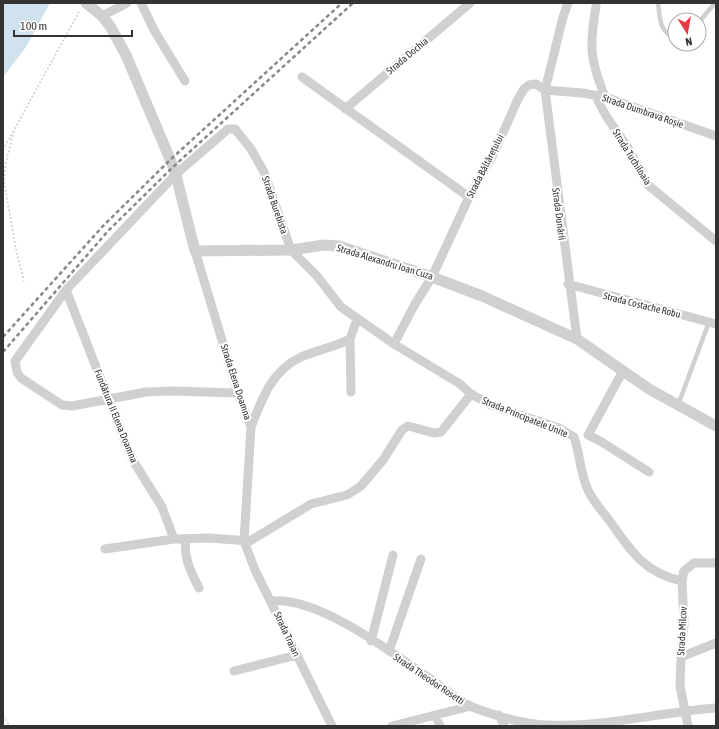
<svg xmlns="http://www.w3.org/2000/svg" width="719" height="729" viewBox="0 0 719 729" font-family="'Asap Condensed',sans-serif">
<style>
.water{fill:#cfe2ee}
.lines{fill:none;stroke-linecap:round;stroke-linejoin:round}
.path{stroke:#cdcdcd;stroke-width:1.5;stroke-dasharray:2 2;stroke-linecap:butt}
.service{stroke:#d0d0d0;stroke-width:4.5}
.minor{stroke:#d0d0d0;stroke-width:9}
.tertiary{stroke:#d0d0d0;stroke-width:11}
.rail{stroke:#888;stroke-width:2.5;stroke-dasharray:4 3;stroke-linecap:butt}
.labels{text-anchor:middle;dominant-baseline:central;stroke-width:4;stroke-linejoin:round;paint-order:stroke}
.street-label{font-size:10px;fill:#333;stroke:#fff}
</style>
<rect width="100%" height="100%" fill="#fff"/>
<path class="water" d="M3,3H50L26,47L3,77Z"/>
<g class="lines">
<path class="path" d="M14,131L5,166L4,182L16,249L24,281
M3,150L80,10
M3,716L10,726"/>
<path class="service" d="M658,3C660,17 659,33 675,37
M699,22L715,3
M678,405L709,322"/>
<path class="minor" d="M141,3L154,30L185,81
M596,6C589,47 590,59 605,97
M102,16L127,3
M302,77L469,197
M595,95L606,116L627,146L648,185L716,241
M345,109L470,3
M195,251L238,393L251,427L244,541L255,570L332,726
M568,284L716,324
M66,290L128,449L134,462L162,507L174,539
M577,339L545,90L582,93L605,97L716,136
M394,344L415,304L432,277L469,197L494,153L518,99L524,89L529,85L536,84L545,90L563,17L568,3
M623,371L588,435L600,441L649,472
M351,392L350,339L357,319
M238,393L172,391L146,392L72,406L62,405L21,378L17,372L15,361L66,290L176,174L228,129H235L251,149L264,172L291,250L317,276L341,307L394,344L460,384L471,394L491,405L559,428L574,437C580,454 580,473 588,490C593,501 602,511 609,520C630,550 644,573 682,581
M251,427C262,399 271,371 301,357C317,350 335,347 350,339
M186,539C183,557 191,572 199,588
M105,549L174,539L209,538L250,541L311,504L347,495L361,486L383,460L402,430L408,426L434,433L441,432L471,394
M272,601C320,596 399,658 439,685C449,692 460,702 472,707C496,716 525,725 551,725C606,727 661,712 716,708
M371,641L393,555
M389,651L421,559
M681,657L716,643
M234,671L297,655
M435,715L440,726
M499,715L504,726
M392,726L471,706
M688,726L680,686L681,657L684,624L682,581L684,571L694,563H716"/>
<path class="tertiary" d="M86,3L102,16L110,26L126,55L175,171L195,251L291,250L324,245L339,246L432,277L482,296L577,339L649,389L716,426"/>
<path class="rail" d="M3,337L103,226L170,160L342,3
M3,352L108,231L173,167L353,3"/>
</g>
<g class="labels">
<g class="street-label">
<text transform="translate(407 56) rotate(-40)">Strada Dochia</text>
<text transform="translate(643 111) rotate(19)">Strada Dumbrava Roșie</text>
<text transform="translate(632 157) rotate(58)">Strada Tuchiloaia</text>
<text transform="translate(485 166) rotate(-63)">Strada Băltărețului</text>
<text transform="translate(275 205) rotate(71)">Strada Burebista</text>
<text transform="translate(559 214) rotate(83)">Strada Dunării</text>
<text transform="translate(385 262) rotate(17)">Strada Alexandru Ioan Cuza</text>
<text transform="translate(642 305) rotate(14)">Strada Costache Robu</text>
<text transform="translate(236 382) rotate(72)">Strada Elena Doamna</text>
<text transform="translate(116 416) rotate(68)">Fundătura II Elena Doamna</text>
<text transform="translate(525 417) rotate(22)">Strada Principatele Unite</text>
<text transform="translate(682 631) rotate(-87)">Strada Milcov</text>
<text transform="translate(287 634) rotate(65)">Strada Traian</text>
<text transform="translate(429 679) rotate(34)">Strada Theodor Rosetti</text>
</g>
</g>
<rect width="719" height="729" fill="none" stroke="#333333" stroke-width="8"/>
<g transform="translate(687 32) rotate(169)"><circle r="19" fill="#ffffff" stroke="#adadad"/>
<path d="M0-3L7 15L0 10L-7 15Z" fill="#e63946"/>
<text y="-6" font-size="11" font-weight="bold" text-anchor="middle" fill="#333333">N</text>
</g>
<path d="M14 30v6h118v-6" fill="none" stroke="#333333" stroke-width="2"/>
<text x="20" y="30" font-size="12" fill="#333333" stroke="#ffffff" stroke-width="3" paint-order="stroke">100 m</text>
</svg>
